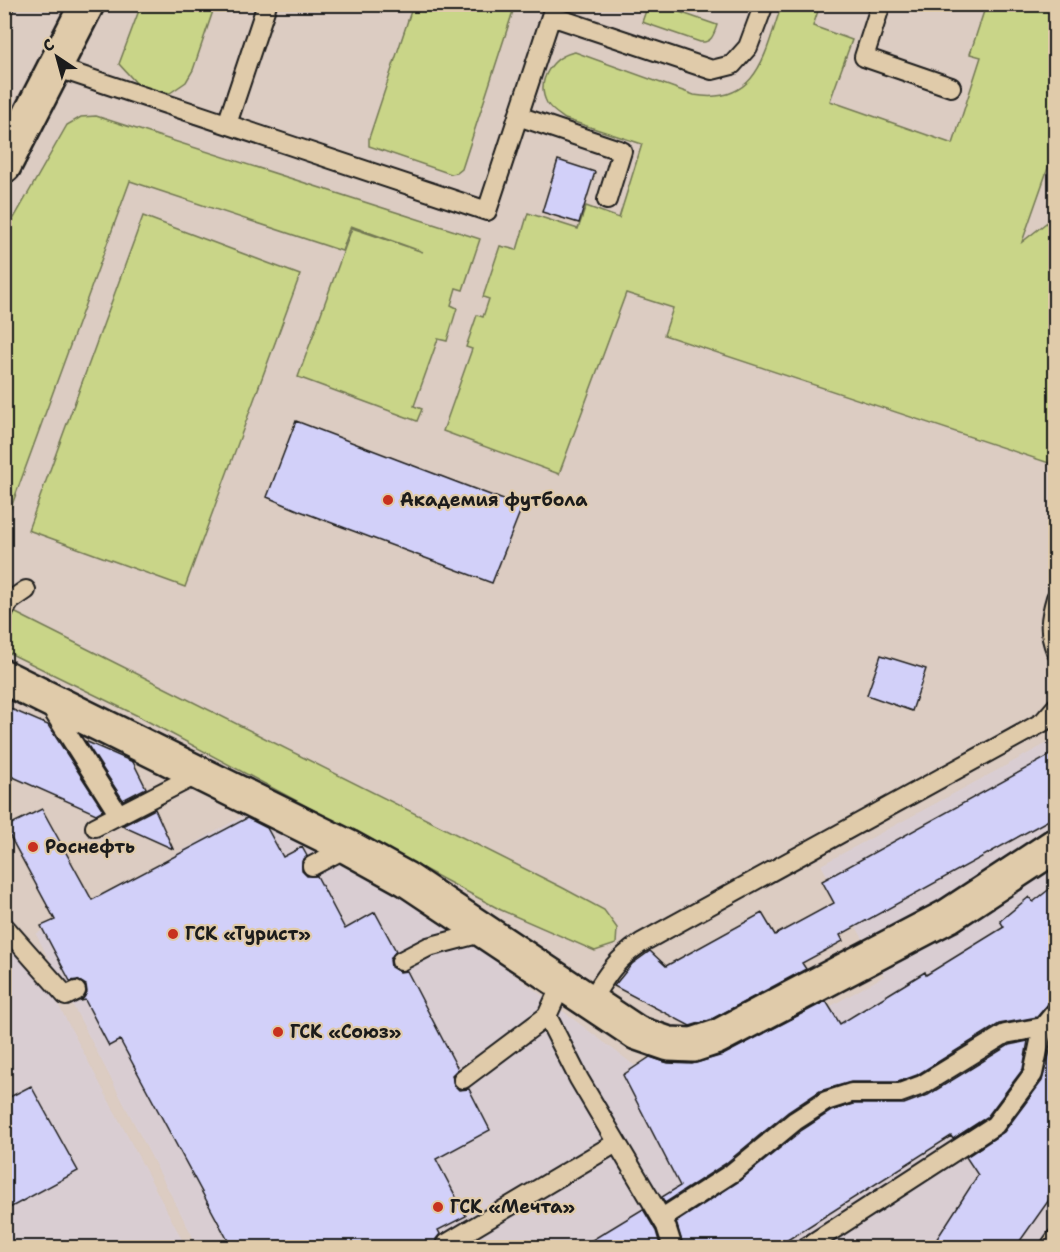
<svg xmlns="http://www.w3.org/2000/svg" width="1060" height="1252" viewBox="0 0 1060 1252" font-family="'Shantell Sans',sans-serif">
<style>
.built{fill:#d9cdd2}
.green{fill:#c9d588;stroke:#727852;stroke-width:1.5}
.building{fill:#d2d0f9;stroke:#1c1c1c;stroke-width:1.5}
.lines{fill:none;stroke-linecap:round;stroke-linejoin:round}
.lane-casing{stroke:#1c1c1c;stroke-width:22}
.street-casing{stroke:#1c1c1c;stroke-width:38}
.primary-casing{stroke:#1c1c1c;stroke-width:38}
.lane{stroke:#e0cbaa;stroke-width:18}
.street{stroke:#e0cbaa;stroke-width:33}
.primary{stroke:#e0cbaa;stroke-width:33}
.tram{stroke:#1c1c1c;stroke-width:1.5}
.poi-dot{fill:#c8321e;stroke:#e0cbaa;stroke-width:2}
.labels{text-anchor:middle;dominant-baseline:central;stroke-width:4.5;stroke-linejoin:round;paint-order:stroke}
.poi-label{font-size:18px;font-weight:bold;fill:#1c1c1c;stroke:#e0cbaa;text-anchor:start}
</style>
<rect width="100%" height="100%" fill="#dcccc2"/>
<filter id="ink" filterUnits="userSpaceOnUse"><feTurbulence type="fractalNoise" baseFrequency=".0167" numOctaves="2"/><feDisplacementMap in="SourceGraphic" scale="12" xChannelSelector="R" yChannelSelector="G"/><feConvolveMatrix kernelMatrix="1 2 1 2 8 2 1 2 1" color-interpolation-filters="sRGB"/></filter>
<g filter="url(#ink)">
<path class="built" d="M1055,739V1247H198L36,934L272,799L359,857L634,1065L709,1075L884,976L821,865Z
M4,907L11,915L186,1247H5Z"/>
<path class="green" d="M782,4L820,5L813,26L852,40L830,101L953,144L981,57L970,54L986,5H1055V148L1022,242L1055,216V465L664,335L673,308L626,293L559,474L443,431L472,349L466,347L477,315L483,317L489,299L483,297L500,246L517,250L528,213L578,229L586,206L619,218L642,144L565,119C558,114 551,110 547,103C535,80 553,56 575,52L694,95C759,106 765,52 782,4Z
M141,5H215L193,70L186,82L170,93L139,86L119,64Z
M413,5H515L462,169L457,173L451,174L369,146V138Z
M659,5L717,25C714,34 712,43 700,42L642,22L648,5Z
M96,116L480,239L463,290L456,288L451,305L457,308L447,341L438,339L414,406L422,409L417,421L298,377L352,228L423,252L351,226L342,251L130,181L5,524V234L67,125L81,117Z
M143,216L300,275L185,587L28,530Z
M4,607L563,888L604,910L617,928L616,944L595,951L501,910L136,715L5,651Z"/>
<path class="building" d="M558,160L595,172L579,223L542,212Z
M296,421L522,507L492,583L300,511L267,497Z
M881,655L926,669L912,711L867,695Z
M4,706L48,725L103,810L96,814L4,773Z
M85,741L133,762L146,788L123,800Z
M1056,752V816L840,935L843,941L802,963L806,969L710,1020L690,1026L614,986L632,964L650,951L666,966L762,913L775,935L834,903L822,881Z
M42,809L92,900L247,818L267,828L283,857L302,847L307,856L302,861V871L307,876H317L345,929L375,912L396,951L390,960L391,967L400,972L407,971L458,1069L452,1075L454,1085L459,1090L469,1089L490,1130L436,1159L466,1216L438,1230L440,1234L436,1239V1248H232L120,1040L109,1046L85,1000L81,1001L87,992L86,985L77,980L70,981L41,926L55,920L5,827Z
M155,809L173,849L122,826Z
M1056,884V1000L1048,1004L1037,1017L999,1024L917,1075L898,1082H851L820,1091L788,1112L725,1164L665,1203L662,1197L680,1186L623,1075L650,1057L668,1063L692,1064L723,1055L826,1001L840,1024L925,972L926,975L1004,927L1000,921L1029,897L1033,902Z
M1056,1029V1190L1015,1248H931L978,1175L966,1157L1004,1132L1042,1081Z
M1028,1041L1023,1069L987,1117L953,1139L951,1136L775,1248H684L676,1222L738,1182L802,1130L831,1111L853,1104H904L928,1095L1009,1045Z
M31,1086L78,1171L4,1211V1100Z
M643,1209L656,1231L661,1248H579Z"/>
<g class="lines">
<g class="lane-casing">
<path id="lane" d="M881,4L864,57L951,87
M551,16L712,70L732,65L748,47L764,4
M55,67L487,211L555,4
M518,116L622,151L607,200
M227,124L267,4
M1056,598C1050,618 1048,632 1056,651
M4,611L10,601L26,590
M48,703L119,815
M95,827L200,773
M312,866L348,847
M4,926L66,996L76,991
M401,961L428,947L485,932
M562,983L547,1016L579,1079L666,1226L673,1248
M590,1002C606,976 615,960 641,943L1043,722L1056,707
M463,1079L547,1016
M662,1218L732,1173L795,1121L826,1101L851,1093H900L922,1085L1005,1034L1043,1027
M446,1244L616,1143
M805,1248L995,1125L1033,1074L1043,1027L1056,1011
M1049,1248L1056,1238"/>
</g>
<g class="street-casing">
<path id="street" d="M4,677L348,847L406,879L637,1033L669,1044L693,1045L717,1037L948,916L1056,845"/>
</g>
<g class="primary-casing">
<path id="primary" d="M4,166L87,4"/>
</g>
<use href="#lane" class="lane"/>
<use href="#street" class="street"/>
<use href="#primary" class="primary"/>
<path class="tram" d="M4,29L16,4"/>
</g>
</g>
<g class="poi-dot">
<circle cx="388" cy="500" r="6"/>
<circle cx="33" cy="847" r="6"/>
<circle cx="173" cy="934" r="6"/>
<circle cx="278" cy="1032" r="6"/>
<circle cx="438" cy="1207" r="6"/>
</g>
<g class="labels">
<g class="poi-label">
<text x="400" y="500">Академия футбола</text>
<text x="45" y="847">Роснефть</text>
<text x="185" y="934">ГСК «Турист»</text>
<text x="290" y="1032">ГСК «Союз»</text>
<text x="450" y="1207">ГСК «Мечта»</text>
</g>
</g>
<rect width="1060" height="1252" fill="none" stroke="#e0cbaa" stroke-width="24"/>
<rect x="12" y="12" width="1036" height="1228" fill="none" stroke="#1c1c1c" stroke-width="2" filter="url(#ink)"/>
<g transform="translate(57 57) rotate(324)" stroke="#e0cbaa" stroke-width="4.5" paint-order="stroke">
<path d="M0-4.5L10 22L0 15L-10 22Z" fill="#1c1c1c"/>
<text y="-9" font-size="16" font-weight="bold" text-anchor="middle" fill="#1c1c1c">С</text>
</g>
</svg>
